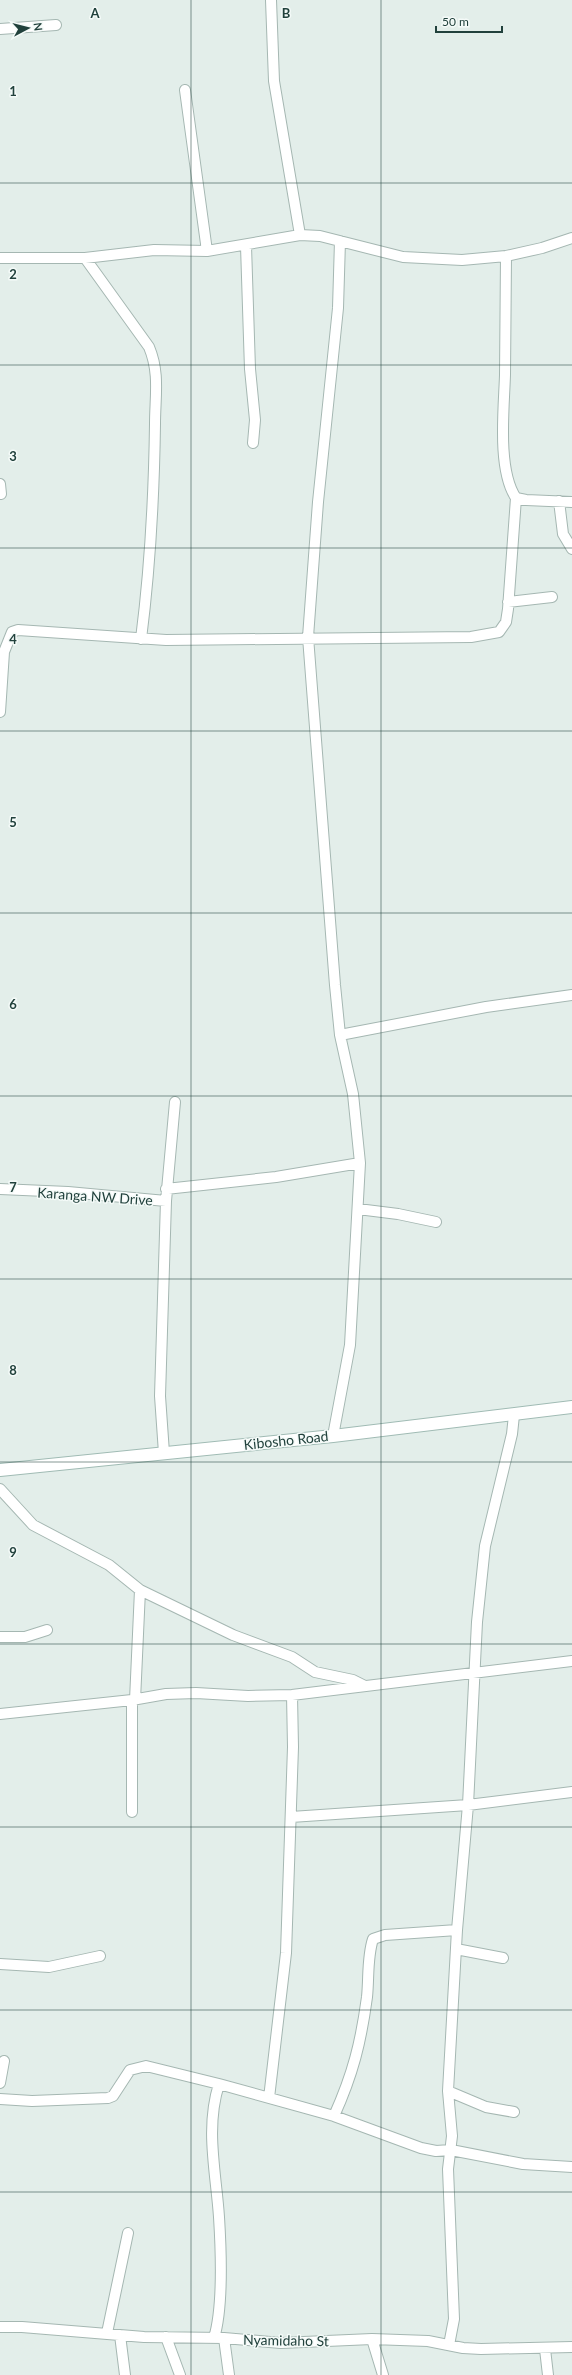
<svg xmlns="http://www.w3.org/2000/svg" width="572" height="2375" viewBox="0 0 572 2375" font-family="Lato,sans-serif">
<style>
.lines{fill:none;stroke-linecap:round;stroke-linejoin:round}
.street-casing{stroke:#a5b7b2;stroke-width:12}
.secondary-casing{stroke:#a0bbb4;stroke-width:14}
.street{stroke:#fff;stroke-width:10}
.secondary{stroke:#fff;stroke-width:12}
.grid{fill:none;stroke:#21413c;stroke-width:1;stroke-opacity:0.55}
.labels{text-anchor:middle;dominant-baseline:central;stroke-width:3;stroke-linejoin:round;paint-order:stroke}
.street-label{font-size:14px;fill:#21413c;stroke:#f4faf8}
.grid-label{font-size:13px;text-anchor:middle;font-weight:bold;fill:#21413c;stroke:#f4faf8;stroke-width:3;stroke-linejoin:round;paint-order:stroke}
</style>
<rect width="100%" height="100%" fill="#e3eeea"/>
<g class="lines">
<g class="street-casing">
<path id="street" d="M271,0L274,81L300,235
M0,29L56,25
M185,90L207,251
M246,246L250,369L255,420L253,443
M506,256C506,296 505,335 505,375C504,408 497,470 516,498L526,500L572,502
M0,258H85L154,250L207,251L300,235L320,236L403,257L462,260L506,256L542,248L572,238
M85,258L149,347C160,373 155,397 155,424C154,496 150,569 141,639
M0,484L1,494
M559,501L563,534L572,549
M508,602L552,597
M0,712L4,652L12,632L18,630L166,640L471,637L499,632L506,622L508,609L516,498
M340,1035L486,1007L572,995
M0,1189L68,1192L166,1201
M166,1189L276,1177L360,1163
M358,1209L398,1214L436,1222
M333,1436L350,1345L360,1163L353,1094L340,1035L335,985L308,637L318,502L338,308L340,241
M164,1453L160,1396L166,1201L175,1102
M0,1489L33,1525L109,1565L140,1590L233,1635L292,1657L315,1672L353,1680L365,1686
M0,1637H25L47,1630
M135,1700L140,1590
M0,1714L132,1700L166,1694L196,1693L248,1696L292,1695L572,1661
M132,1812V1700
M291,1817L468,1805L572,1792
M456,1949L503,1958
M0,1964L49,1967L100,1956
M0,2083L4,2061
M448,2091L486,2107L514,2112
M269,2098L286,1953L293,1747L292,1695
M0,2099L32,2101L108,2098L113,2096L130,2070L146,2066L219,2084L334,2116L421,2148L436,2151L451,2150L523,2164L572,2167
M334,2116C353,2074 361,2042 367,1997C369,1978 367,1957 373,1939L385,1935L457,1930
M0,2327H22L144,2337L224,2338L281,2343L372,2339L428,2341L463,2348L481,2349L572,2347
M107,2333L128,2233
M120,2335L125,2375
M166,2337L180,2375
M214,2338C223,2308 221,2249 219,2217C216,2172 205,2128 219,2084
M224,2338L229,2375
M372,2339L383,2375
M449,2345L454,2319L448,2169L452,2136L448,2091L457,1930L468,1805L477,1622L485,1546L512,1434L514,1415
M545,2349L548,2375"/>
</g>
<g class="secondary-casing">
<path id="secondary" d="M0,1470L333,1436L572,1407"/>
</g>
<use href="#street" class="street"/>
<use href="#secondary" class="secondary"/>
</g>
<path class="grid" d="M191,0V2375M381,0V2375M0,183H572M0,365H572M0,548H572M0,731H572M0,913H572M0,1096H572M0,1279H572M0,1462H572M0,1644H572M0,1827H572M0,2010H572M0,2192H572"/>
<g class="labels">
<g class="street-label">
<text transform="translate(95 1196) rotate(4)">Karanga NW Drive</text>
<text transform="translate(286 1440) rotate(-6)">Kibosho Road</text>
<text transform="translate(286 2340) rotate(1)">Nyamidaho St</text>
</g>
</g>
<g class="grid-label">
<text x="95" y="18">A</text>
<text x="286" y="18">B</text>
<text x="13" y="96">1</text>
<text x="13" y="279">2</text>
<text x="13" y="461">3</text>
<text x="13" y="644">4</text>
<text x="13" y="827">5</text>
<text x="13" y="1009">6</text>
<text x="13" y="1192">7</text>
<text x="13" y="1375">8</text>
<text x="13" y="1557">9</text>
</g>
<g transform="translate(28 28) rotate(83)" stroke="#f4faf8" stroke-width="3" paint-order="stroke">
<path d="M0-3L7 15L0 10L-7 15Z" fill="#21413c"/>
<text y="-6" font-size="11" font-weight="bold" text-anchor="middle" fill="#21413c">N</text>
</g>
<path d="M436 26v6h66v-6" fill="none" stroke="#21413c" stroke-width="2"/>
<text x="442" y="26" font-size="12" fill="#21413c" stroke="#f4faf8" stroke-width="3" paint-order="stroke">50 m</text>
</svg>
